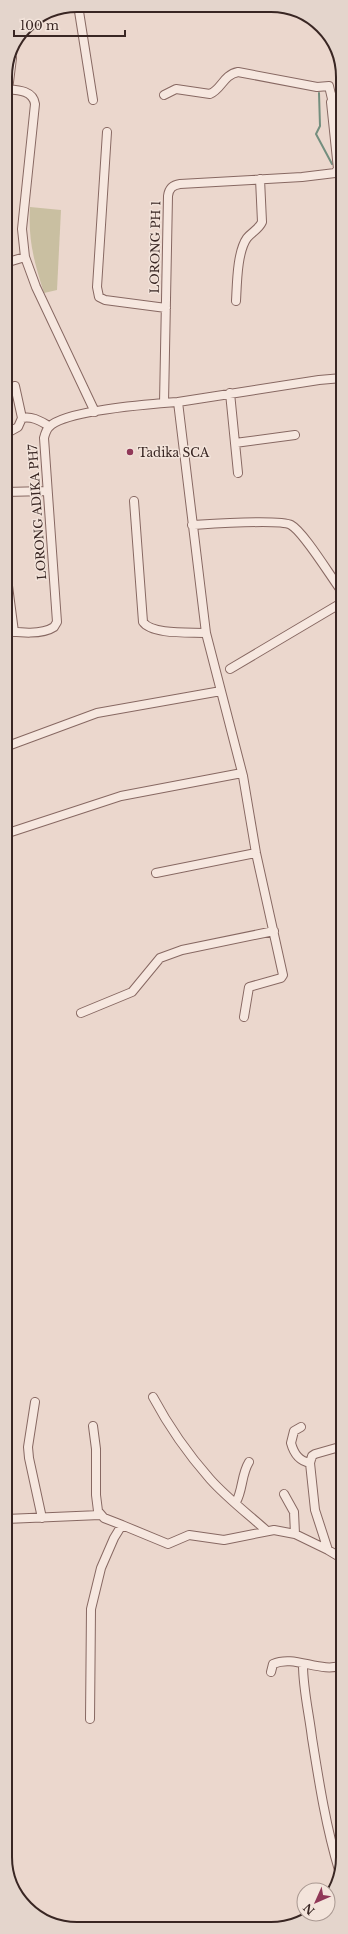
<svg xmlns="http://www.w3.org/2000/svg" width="348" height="1934" viewBox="0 0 348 1934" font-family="'Libre Baskerville',serif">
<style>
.green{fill:#c9bfa1}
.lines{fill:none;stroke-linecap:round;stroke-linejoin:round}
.stream{stroke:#738e7e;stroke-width:2}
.street-casing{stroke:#876862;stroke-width:10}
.street{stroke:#f6e7df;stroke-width:8}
.poi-dot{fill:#903858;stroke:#f3e4db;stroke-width:1.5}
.labels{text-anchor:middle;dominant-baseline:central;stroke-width:3;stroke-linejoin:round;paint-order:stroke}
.street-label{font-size:12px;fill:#392623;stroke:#f3e4db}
.poi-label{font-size:12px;fill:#392623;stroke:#f3e4db;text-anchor:start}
.rim{fill:none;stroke:#392623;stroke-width:2}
</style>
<rect width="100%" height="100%" fill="#ebd7cd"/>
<path class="green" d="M30,207L61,210L57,290L44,293C34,261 28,241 30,207Z"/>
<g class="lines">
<path class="stream" d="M319,93L320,126L316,134L332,164
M340,181L342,190"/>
<g class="street-casing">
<path id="street" d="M78,5L93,100
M5,89C17,90 33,90 35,104L22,229L25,257L36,287L95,412
M8,90L12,58
M164,95L176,89L210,94C222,89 223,75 238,72L317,87L329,86L332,99
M107,132L97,287L99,297L105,300L166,308
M5,263L25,257
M236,301C237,284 237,252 247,238C252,232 259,229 262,222L260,179
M230,393L238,473
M164,403L168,196C169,188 173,185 180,184L302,177L335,173L338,169L331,102L334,97L342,96
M22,418C33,416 40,421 49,426
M5,430L9,432L18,427L22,418L15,386
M235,443L295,435
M5,492L47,491
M134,501L143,622C152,635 191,632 206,633
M192,525C209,524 280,519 291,525C304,532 332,579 343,593
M5,563L14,632
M5,630C19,633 42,635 54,627L57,622L44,438C45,434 46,430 49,427C65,410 153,404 178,402
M230,669L343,602
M5,747L97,713L221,691
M5,834L121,796L242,773
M156,873L256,853
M81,1013L132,992L160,958L182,950L274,931
M244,1017L249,987L281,978L283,975L256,853L243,776L206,633L178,402L319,380L342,378
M153,1397C169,1427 188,1454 210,1479C227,1498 248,1514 267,1531
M35,1402L28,1447L29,1458L42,1518
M93,1426L96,1449V1495L98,1511L104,1518L122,1525
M301,1427L294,1431L291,1443C294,1454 299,1461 310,1463
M284,1494L294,1512L295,1534
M236,1502C243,1490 241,1475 249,1462
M6,1519L100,1515
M328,1550L315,1510L310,1463L312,1456L315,1454L343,1446
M303,1665C303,1689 309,1713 312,1738C319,1782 326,1827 339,1870
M271,1672L273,1664C295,1654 320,1674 343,1665
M90,1719L91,1609L101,1568L114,1538L122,1525L168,1544L189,1535L224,1540L274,1530L295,1534L328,1550L343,1559"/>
</g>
<use href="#street" class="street"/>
</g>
<circle class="poi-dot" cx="130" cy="452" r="4"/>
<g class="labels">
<g class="street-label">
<text transform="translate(155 247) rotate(-89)">LORONG PH 1</text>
<text transform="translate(37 512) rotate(-94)">LORONG ADIKA PH7</text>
</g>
<g class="poi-label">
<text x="138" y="452">Tadika SCA</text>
</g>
</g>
<path d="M0 0H348V1934H0ZM77 12H271A65 65 0 0 1 336 77V1857A65 65 0 0 1 271 1922H77A65 65 0 0 1 12 1857V77A65 65 0 0 1 77 12Z" fill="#e4d5cc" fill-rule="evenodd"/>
<path class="rim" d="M77 12H271A65 65 0 0 1 336 77V1857A65 65 0 0 1 271 1922H77A65 65 0 0 1 12 1857V77A65 65 0 0 1 77 12Z"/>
<g transform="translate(316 1902) rotate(225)"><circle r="19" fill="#f3e4db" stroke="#a99891"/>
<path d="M0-3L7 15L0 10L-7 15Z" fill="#903858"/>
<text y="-6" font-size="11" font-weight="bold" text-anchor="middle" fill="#392623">N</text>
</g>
<path d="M14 30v6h111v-6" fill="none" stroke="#392623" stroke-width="2"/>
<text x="20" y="30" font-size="12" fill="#392623" stroke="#f3e4db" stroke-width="3" paint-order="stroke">100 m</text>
</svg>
